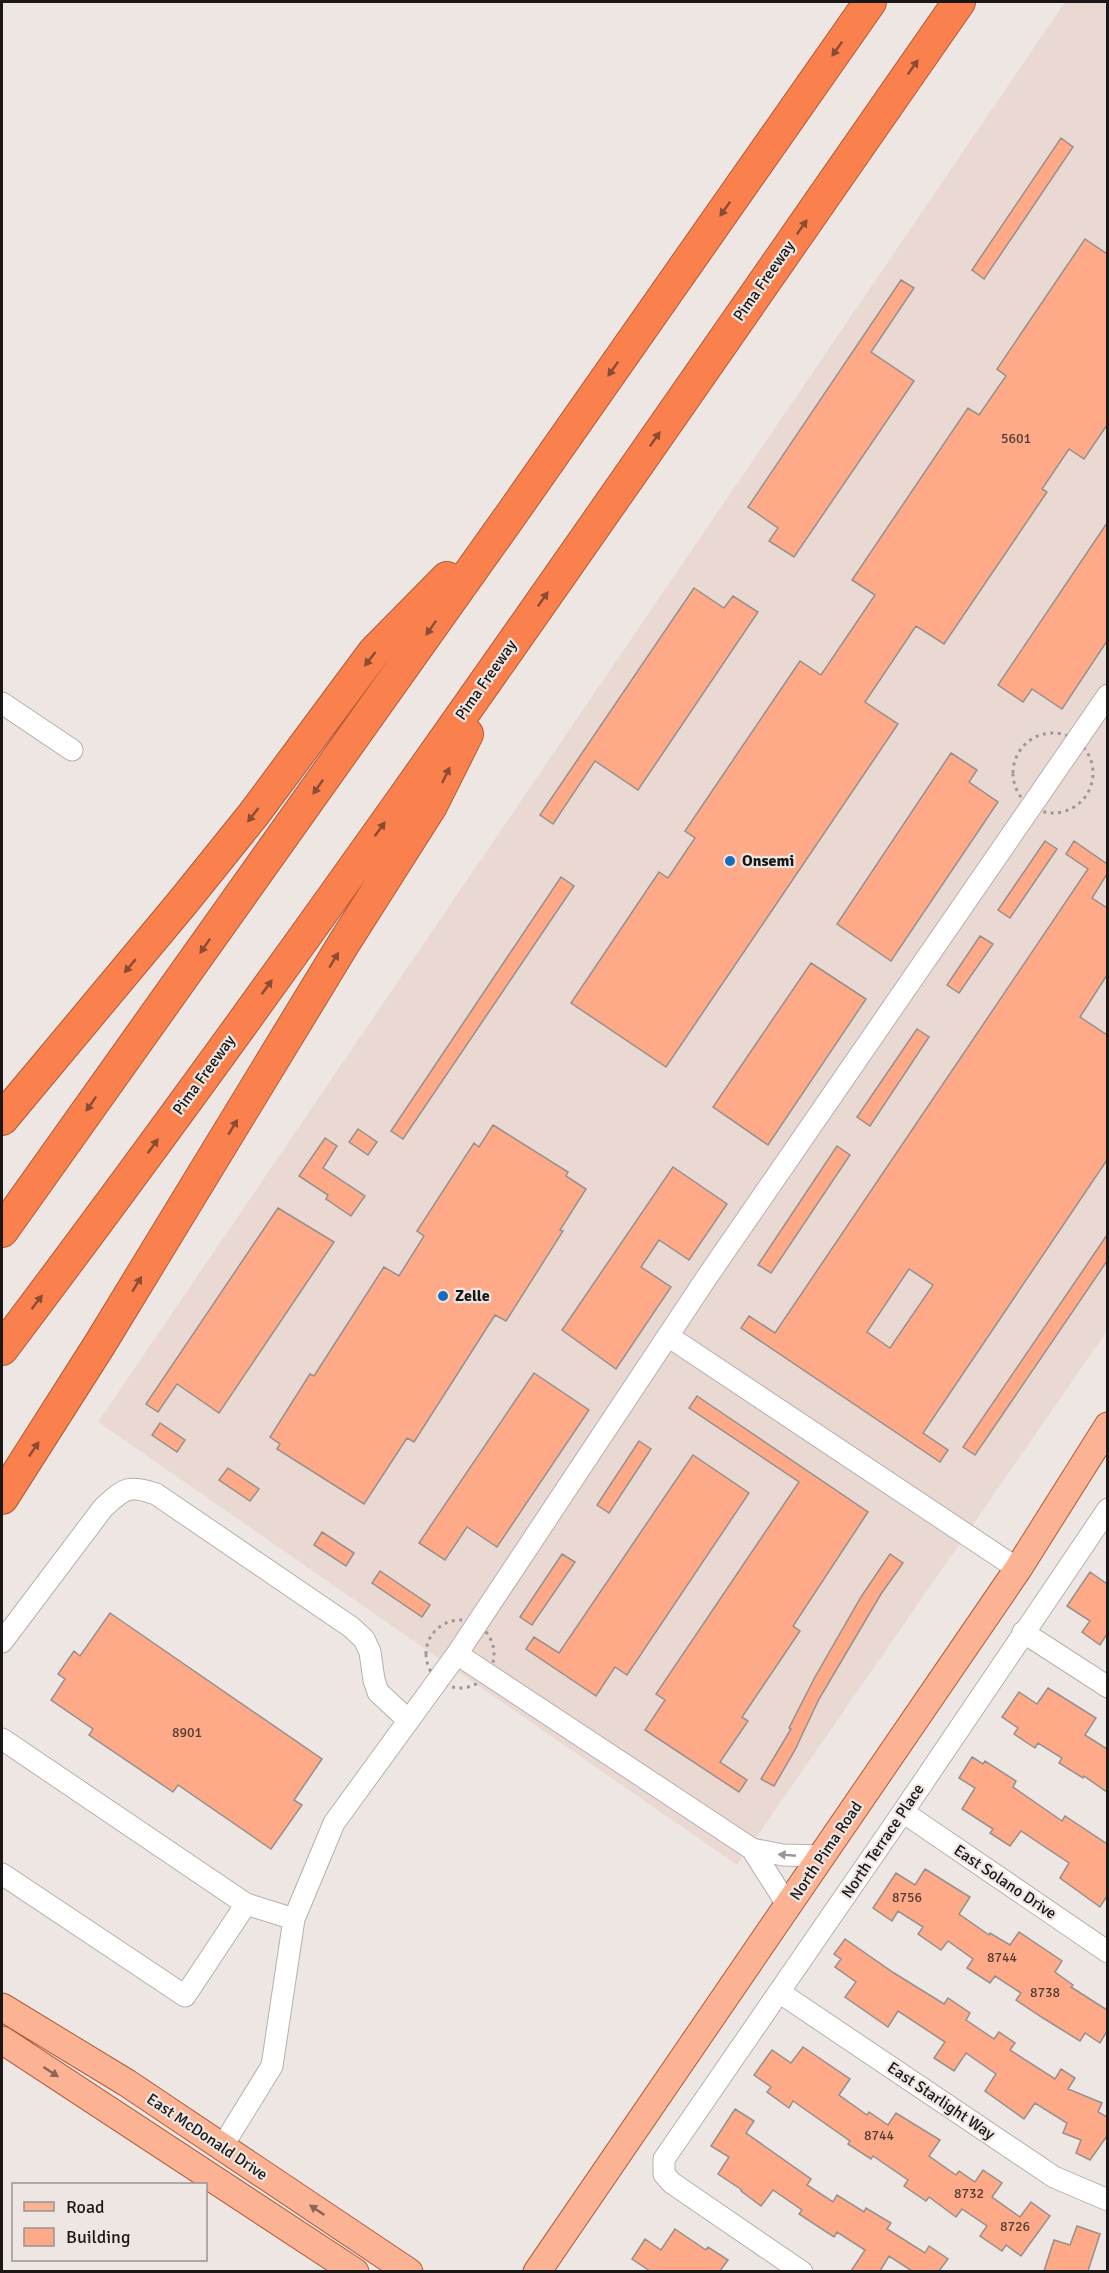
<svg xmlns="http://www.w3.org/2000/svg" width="1109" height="2273" viewBox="0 0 1109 2273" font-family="Signika,sans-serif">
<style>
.built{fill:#e9d9d2}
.building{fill:#feaa89;stroke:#978f8c;stroke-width:1.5;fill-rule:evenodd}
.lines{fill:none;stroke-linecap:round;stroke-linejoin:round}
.minor-casing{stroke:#b7afac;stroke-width:23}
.major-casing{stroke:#ac5c3a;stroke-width:29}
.highway-casing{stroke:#ac5c3a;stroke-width:34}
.path{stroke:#9d9795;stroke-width:3;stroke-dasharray:3 4.5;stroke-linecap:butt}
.minor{stroke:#fff;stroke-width:21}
.major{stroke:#fcb394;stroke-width:27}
.highway{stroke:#fa814d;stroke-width:32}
.oneway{fill:#8a4c32}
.oneway2{fill:#989796}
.oneway3{fill:#8b6555}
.poi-dot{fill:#1c6bba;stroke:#eee6e3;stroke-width:2}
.labels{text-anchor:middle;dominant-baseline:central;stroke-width:4.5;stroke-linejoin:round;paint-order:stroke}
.number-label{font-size:14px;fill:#533c33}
.street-label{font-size:16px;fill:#1a1716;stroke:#eee6e3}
.poi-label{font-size:16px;font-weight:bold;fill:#1a1716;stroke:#eee6e3;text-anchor:start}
</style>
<rect width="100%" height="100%" fill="#eee6e3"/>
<path class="built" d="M1065,2H1107V1331L737,1865L98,1422Z"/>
<path class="building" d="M1061,138L1073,147L984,279L972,270Z
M1085,239L1107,254V425L1084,459L1069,449L1042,489L1047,492L944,644L916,626L865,702L898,724L666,1067L571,1003L659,872L668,878L695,838L685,831L800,661L821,675L875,595L852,580L968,408L979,415L1006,376L997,369Z
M901,280L914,288L871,352L914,381L794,557L769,541L778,528L748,507Z
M1107,523V641L1062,709L1032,689L1023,702L998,685Z
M694,588L724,608L733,596L758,612L638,790L595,761L553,824L540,815Z
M951,753L977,770L969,782L998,802L891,961L837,924Z
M1045,841L1057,849L1010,918L998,910Z
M1074,841L1107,864V874L1092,898L1107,908V975L1080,1017L1107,1035V1160L923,1433L948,1450L940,1462L741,1328L749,1316L775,1333L1088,869L1066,854ZM909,1269L933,1285L890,1348L867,1332Z
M561,877L574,886L403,1139L391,1131Z
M980,936L993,944L959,993L947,985Z
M811,963L866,999L768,1145L713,1107Z
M917,1029L929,1037L870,1126L857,1117Z
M493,1125L568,1172L566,1176L586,1189L560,1230L563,1231L506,1321L495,1315L414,1442L407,1438L364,1504L277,1449L280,1444L270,1437L310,1374L314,1376L384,1267L399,1276L424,1236L417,1231L474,1143L479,1147Z
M358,1129L377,1142L368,1155L349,1142Z
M325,1138L337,1146L323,1168L365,1196L351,1216L326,1199L328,1195L299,1176Z
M837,1146L850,1155L771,1273L758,1265Z
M673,1167L727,1204L689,1260L659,1240L641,1267L671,1287L616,1369L562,1330Z
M278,1208L334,1242L219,1413L177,1384L158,1412L146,1404Z
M1107,1235V1261L975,1455L963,1447Z
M534,1373L589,1410L497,1547L467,1527L445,1560L419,1543Z
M697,1396L868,1512L793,1626L800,1631L742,1717L748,1721L720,1762L747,1780L739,1792L645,1730L665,1700L656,1694L799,1482L689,1408Z
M160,1423L185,1440L177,1452L152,1435Z
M639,1441L651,1449L609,1513L597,1505Z
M693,1455L749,1493L627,1675L615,1667L596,1696L526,1649L534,1637L559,1653Z
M228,1468L259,1489L250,1501L219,1480Z
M322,1532L354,1553L346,1566L314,1545Z
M562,1554L575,1562L532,1625L520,1617Z
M890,1554L903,1563L881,1594L819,1699L795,1750L774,1786L761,1779L791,1729L789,1728L815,1677L861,1597Z
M380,1571L430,1605L422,1617L372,1583Z
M1090,1572L1107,1584V1634L1100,1645L1082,1632L1090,1621L1067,1606Z
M110,1613L322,1759L294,1800L302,1805L271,1849L178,1785L173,1792L89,1735L93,1729L51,1700L65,1679L58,1674L74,1651L80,1656Z
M1048,1688L1096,1718L1085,1735L1107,1749V1792L1084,1776L1083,1778L1059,1763L1062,1758L1038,1743L1035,1748L1014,1734L1018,1728L1002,1717L1019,1692L1037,1704Z
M972,1757L983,1764L985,1761L1016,1781L1013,1787L1062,1821L1065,1816L1107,1844V1896L1100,1907L1060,1878L1069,1863L1021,1831L1010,1846L990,1833L993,1829L962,1809L975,1788L959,1778Z
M925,1869L970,1897L959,1914L989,1935L990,1933L1010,1945L1019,1932L1062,1961L1055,1972L1073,1985L1071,1987L1107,2010V2031L1100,2043L1085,2033L1080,2041L1043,2018L1016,2000L1021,1993L995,1976L990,1983L967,1968L973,1959L948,1941L941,1950L918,1934L923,1927L898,1911L892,1921L873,1908L896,1873L915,1885Z
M845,1939L894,1973L944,2004L948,1998L970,2013L966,2020L994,2039L999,2032L1015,2043L1010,2050L1055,2079L1061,2069L1075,2078L1068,2089L1102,2103L1098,2112L1107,2117V2136L1090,2160L1076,2153L1081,2140L1063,2133L1067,2123L1035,2103L1024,2119L985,2091L996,2074L966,2053L954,2071L934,2058L945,2042L898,2011L888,2027L845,1997L856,1982L835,1967L841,1959L834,1954Z
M803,2047L850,2079L839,2095L867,2115L869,2112L888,2125L896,2113L940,2140L929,2156L956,2175L959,2171L975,2182L983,2170L1002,2183L992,2197L1020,2217L1031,2202L1050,2216L1021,2256L1006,2245L1002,2251L980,2236L987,2226L962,2209L956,2217L929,2197L926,2201L904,2186L908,2180L873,2156L871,2159L848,2144L850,2141L793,2101L789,2108L767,2092L771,2087L754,2075L772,2050L791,2063Z
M735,2109L754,2121L746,2133L811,2179L807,2185L833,2202L837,2195L864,2212L866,2208L891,2223L887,2229L925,2253L929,2246L948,2259L939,2271H912L889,2256L880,2271H851L865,2250L837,2232L834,2237L799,2214L802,2210L773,2190L761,2206L741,2191L742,2190L718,2174L729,2157L711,2146Z
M1077,2226L1100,2234L1088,2271H1044L1054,2240L1070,2245Z
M675,2229L706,2250L708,2247L728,2260L720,2271H650L632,2259L645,2239L661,2250Z"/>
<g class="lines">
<g class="minor-casing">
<path id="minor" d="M2,703L72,750
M668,1336L1018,1569
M1023,1632L1108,1687
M2,1642L103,1508C124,1489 127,1484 156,1494L351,1627L364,1639L370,1652L374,1680L378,1692L408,1720
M457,1654L752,1849L788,1906
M2,1739L246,1904L294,1919
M903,1812L1108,1952
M752,1849L783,1855L823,1856
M2,1874L185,1996L246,1904
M779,1992L1054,2177L1108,2200
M222,2147L272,2066L294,1919L334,1823L457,1654L707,1277L1108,695
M802,2272L672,2183L664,2174V2159L903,1812L1108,1509"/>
</g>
<g class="major-casing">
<path id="major" d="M2,2007L127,2083L409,2272
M2,2040L355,2272
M537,2272L1018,1569L1108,1426"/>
</g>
<g class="highway-casing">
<path id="highway" d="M2,1119L183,902L253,815L374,652L447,578
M2,1231L513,512L870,2
M2,1349C334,909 644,454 959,2
M2,1498L100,1344L344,943L431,806L467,734"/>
</g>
<path class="path" d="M1013 773a40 40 0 1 1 80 0a40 40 0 1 1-80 0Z
M426 1654a34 34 0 1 1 68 0a34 34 0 1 1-68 0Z"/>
<use href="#minor" class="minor"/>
<use href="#major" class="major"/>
<use href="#highway" class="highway"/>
</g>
<defs><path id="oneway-solid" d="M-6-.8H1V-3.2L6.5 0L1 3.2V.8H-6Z" transform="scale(1.5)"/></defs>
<g class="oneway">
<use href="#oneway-solid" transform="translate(837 49) rotate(125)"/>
<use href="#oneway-solid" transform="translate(913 67) rotate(-55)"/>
<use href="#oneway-solid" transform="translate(725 209) rotate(125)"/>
<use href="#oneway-solid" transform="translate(802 227) rotate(-55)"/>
<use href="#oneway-solid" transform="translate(613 369) rotate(125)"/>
<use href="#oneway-solid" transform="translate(655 439) rotate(-55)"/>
<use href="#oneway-solid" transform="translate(543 599) rotate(-55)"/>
<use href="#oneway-solid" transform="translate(431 628) rotate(125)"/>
<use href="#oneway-solid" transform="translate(370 659) rotate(128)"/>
<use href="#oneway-solid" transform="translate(446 775) rotate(-64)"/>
<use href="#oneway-solid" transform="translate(318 787) rotate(125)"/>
<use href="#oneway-solid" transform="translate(253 815) rotate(128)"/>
<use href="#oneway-solid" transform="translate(380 829) rotate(-54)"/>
<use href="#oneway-solid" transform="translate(205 946) rotate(125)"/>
<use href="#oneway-solid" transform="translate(334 960) rotate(-59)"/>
<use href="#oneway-solid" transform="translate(130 966) rotate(130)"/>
<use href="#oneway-solid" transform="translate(267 987) rotate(-54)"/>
<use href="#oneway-solid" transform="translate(91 1104) rotate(125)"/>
<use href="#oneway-solid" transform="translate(233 1127) rotate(-59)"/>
<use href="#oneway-solid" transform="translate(153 1146) rotate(-54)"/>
<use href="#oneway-solid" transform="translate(137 1284) rotate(-59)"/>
<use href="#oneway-solid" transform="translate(37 1302) rotate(-53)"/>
<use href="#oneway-solid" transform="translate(34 1449) rotate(-56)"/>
</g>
<use class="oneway2" href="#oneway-solid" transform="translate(787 1855) rotate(-175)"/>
<g class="oneway3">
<use href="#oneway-solid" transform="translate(51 2072) rotate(33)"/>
<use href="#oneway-solid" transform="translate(317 2210) rotate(-146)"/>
</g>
<g class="poi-dot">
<circle cx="730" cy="861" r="6"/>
<circle cx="443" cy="1296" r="6"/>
</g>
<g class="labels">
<g class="number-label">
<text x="1016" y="438">5601</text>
<text x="187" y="1732">8901</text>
<text x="907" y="1897">8756</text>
<text x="1002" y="1957">8744</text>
<text x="1045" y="1992">8738</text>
<text x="879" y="2135">8744</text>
<text x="969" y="2193">8732</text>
<text x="1015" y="2226">8726</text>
</g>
<g class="street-label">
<text transform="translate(764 281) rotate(-55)">Pima Freeway</text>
<text transform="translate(486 680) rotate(-55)">Pima Freeway</text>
<text transform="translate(204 1075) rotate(-54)">Pima Freeway</text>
<text transform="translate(883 1841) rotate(-56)">North Terrace Place</text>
<text transform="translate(826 1851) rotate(-56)">North Pima Road</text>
<text transform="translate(1005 1882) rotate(34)">East Solano Drive</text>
<text transform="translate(941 2101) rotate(34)">East Starlight Way</text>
<text transform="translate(207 2137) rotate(34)">East McDonald Drive</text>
</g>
<g class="poi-label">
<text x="742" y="861">Onsemi</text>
<text x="455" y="1296">Zelle</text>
</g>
</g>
<rect width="1109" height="2273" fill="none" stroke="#1a1716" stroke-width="6"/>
<rect x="12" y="2183" width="195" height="78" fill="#eee6e3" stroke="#999391" stroke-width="1.5"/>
<rect x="24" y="2202" width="30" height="9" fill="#fcb394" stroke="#999391" stroke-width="1.5"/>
<text x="66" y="2213" font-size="18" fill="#1a1716">Road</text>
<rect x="24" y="2228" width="30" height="18" fill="#feaa89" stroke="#999391" stroke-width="1.5"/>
<text x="66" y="2243" font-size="18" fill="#1a1716">Building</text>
</svg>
